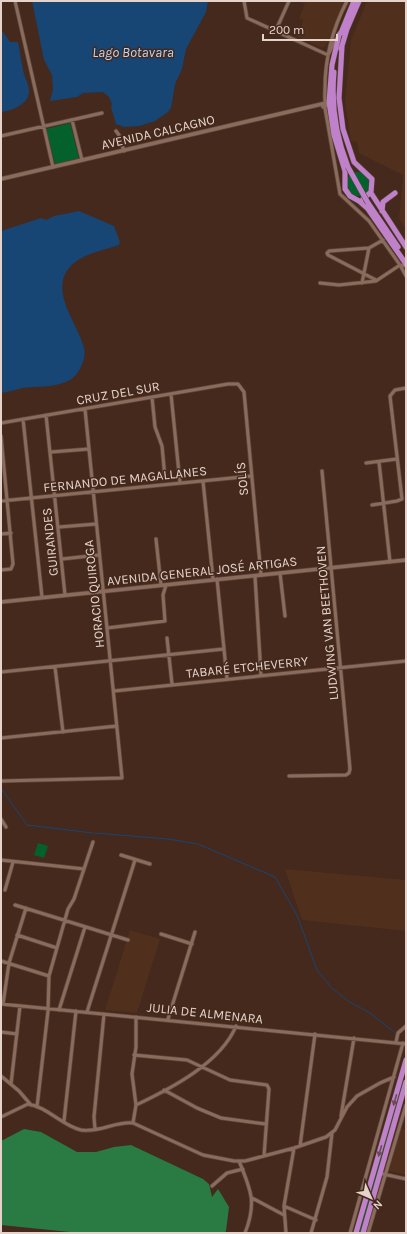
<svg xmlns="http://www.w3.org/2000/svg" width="407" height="1234" viewBox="0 0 407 1234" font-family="Karla,sans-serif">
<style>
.built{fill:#502f1d}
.green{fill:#04612c}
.forest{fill:#297b43}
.water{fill:#174574}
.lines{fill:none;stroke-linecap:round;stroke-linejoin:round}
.stream{stroke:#174574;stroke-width:1}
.minor-casing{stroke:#5e473c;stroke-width:4.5}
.tertiary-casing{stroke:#5e473c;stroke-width:5}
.trunk-casing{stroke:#5e473c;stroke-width:6}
.minor{stroke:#8b6c5c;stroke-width:3}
.tertiary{stroke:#8b6c5c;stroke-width:3.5}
.trunk{stroke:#bf82ca;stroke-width:5}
.trunk-bridge-casing{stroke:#5e473c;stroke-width:6;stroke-linecap:butt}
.trunk-bridge{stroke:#bf82ca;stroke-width:5}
.oneway{fill:#6f4859}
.labels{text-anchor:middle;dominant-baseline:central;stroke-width:3;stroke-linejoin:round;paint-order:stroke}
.street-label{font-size:13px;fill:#e5d3cb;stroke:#44291c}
.water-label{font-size:14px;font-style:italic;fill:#b7d6f9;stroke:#44291c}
</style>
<rect width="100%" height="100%" fill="#44291c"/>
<path class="built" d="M298,1H345L329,41L324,47H320L296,36L303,22V20L299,18L305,4Z
M367,1H406V229L399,219L403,175L359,153L357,142L351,141L345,101L351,40Z
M285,869L406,880V931L302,920Z
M130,930L160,939L137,1013L105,1010Z
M400,1128L406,1130V1175L389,1171Z"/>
<path class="green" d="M70,123L79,158L55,164L46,129Z
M346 184a12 12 0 1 1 24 0a12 12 0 1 1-24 0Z
M38,843L48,846L44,858L34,855L36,849L41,850L36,849Z
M406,1065L398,1106L361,1233H358Z"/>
<path class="forest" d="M24,1129L41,1132L77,1152H96L114,1147L131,1145L203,1179L209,1184L212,1197L218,1189L229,1207L226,1231L224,1233H80L1,1225V1141Z"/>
<path class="water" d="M32,1H208L206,12L186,49L182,69L175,84L171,108L168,112L155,121L139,126L124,127L116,124L111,107L112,104L109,97L103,92L83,93L77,97L50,101L53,89L52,75L44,60Z
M1,29L10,42H18C20,51 21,61 23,70C24,77 29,83 29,91C29,104 12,111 1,112Z
M79,211L114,226L120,242L119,245C105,250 86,253 74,263C45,287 78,323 84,348C87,358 79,375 70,380C56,388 37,386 22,388C15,390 8,392 1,393V231L41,218L46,220L54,216Z"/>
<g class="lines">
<path class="stream" d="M1,788L27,825L93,833
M95,833L168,839L198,844L275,877L297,915L317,970L332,988L348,1001L370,1013L394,1032"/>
<g class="minor-casing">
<path id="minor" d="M15,1L53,167
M244,1L247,18L328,55L336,39
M276,30L289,1
M325,103L322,104L323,107L326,106C324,101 325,94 325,88C325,58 333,28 347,1
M325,108L340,194L369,221L400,265L406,266
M72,120L82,160
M116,131L119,135L124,151
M1,136L102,113
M369,248L329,251L327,253L328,255L376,280
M320,283L339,285L376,281L400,265L406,276
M362,283L369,248L383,240
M171,394L180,483
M152,397L155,427L162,446L165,478
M46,415L65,595
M23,419L42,597
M1,423L228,384H238L244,392L261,575
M1,436L13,564L11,569L1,570
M51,452L89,449
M379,462L390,562
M366,463L397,459
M203,481L213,579
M1,501L252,476
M372,505L397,501L402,499L390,396L395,390L406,388
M59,527L96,524
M1,534L11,533
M156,539L161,585
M62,559L99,555
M280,573L285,616
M255,576L261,675
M217,579L227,679
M107,628L165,621L163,595L166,585
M167,638L172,684
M55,667L63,732
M1,672L224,649
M114,691L406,661
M1,738L117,726
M289,776L346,775L349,773L350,769L322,471
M1,781L122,778L85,409
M1,819L6,827
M121,855L150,864
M1,860L84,869
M5,890L13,862
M15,905L128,940
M161,934L192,944
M17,935L57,948
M1,961L49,976
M1,1004L406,1044
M3,1004L9,963L26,908
M59,1010L85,927
M87,1012L135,860
M168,1019L195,932
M1,1032L17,1034
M396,1042L398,1033L406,1026
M134,1055L187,1060L230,1080L267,1085L269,1089L264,1156
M1,1076L19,1091L31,1105
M11,1084L20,1006
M164,1090L197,1108L221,1118L266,1124
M136,1105C170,1089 221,1063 236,1026
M37,1107L48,1011L49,976L68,909L74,899L93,842
M341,1116L354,1038
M1,1117L28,1104C48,1107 62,1126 81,1130C99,1133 116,1121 133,1123L203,1155L234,1161H245L294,1148L326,1137L335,1130L347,1107L357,1096L380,1083L394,1077
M64,1121L76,1011
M133,1123L136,1105L132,1074L136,1047V1017
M95,1129L94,1117L104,1014
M300,1146L315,1034
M239,1161C251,1190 257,1203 245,1233
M383,1174L406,1179
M212,1186L227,1173L243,1169
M252,1198L284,1215
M284,1206L316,1220
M286,1233L284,1206L294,1148
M311,1233L327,1177L332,1133
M350,1233L403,1043
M368,1233L406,1105"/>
</g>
<g class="tertiary-casing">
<path id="tertiary" d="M1,179L322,104
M1,602L406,560"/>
</g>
<g class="trunk-casing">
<path id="trunk" d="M342,31L339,35L332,65L329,102L334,135L345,171V189L350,196L359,201L368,209L406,264
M341,33L354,1
M342,46L339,98L343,129L354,162L372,179L371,192L363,199
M341,49L347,29L359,1
M334,72C331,105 336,137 348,167
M371,193L406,247
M368,203L398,247
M382,211L383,202L395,193
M356,1233L406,1060
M363,1233L406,1082"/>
</g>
<use href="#minor" class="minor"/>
<use href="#tertiary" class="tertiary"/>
<use href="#trunk" class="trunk"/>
<g class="trunk-bridge-casing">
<path id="trunk-bridge" d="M348,167L368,203"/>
</g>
<use href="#trunk-bridge" class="trunk-bridge"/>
</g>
<defs><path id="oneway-solid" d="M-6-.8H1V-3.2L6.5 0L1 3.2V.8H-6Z"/></defs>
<g class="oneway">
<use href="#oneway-solid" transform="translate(395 1100) rotate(106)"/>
<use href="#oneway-solid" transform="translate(380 1151) rotate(106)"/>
</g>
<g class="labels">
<g class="street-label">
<text transform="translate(158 132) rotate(-13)">AVENIDA CALCAGNO</text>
<text transform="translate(118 393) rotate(-10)">CRUZ DEL SUR</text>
<text transform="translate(125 479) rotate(-6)">FERNANDO DE MAGALLANES</text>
<text transform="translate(242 479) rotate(-96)">SOLÍS</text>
<text transform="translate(50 542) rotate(-96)">GUIRANDES</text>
<text transform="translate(202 571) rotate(-6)">AVENIDA GENERAL JOSÉ ARTIGAS</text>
<text transform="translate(94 594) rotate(-96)">HORACIO QUIROGA</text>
<text transform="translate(327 623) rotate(-95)">LUDWING VAN BEETHOVEN</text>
<text transform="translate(247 667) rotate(-6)">TABARÉ ETCHEVERRY</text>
<text transform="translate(205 1013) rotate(6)">JULIA DE ALMENARA</text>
</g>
<g class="water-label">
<text x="133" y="52">Lago Botavara</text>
</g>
</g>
<rect width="407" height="1234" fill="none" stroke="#e5d3cb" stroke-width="4"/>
<g transform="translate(371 1198) rotate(135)" stroke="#44291c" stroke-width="3" paint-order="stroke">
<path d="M0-3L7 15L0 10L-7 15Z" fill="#e5d3cb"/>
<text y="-6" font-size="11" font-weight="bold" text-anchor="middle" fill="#e5d3cb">N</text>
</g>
<path d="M263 34v6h74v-6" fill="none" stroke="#e5d3cb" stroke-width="2"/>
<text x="269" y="34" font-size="12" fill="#e5d3cb" stroke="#44291c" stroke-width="3" paint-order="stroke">200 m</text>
</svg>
